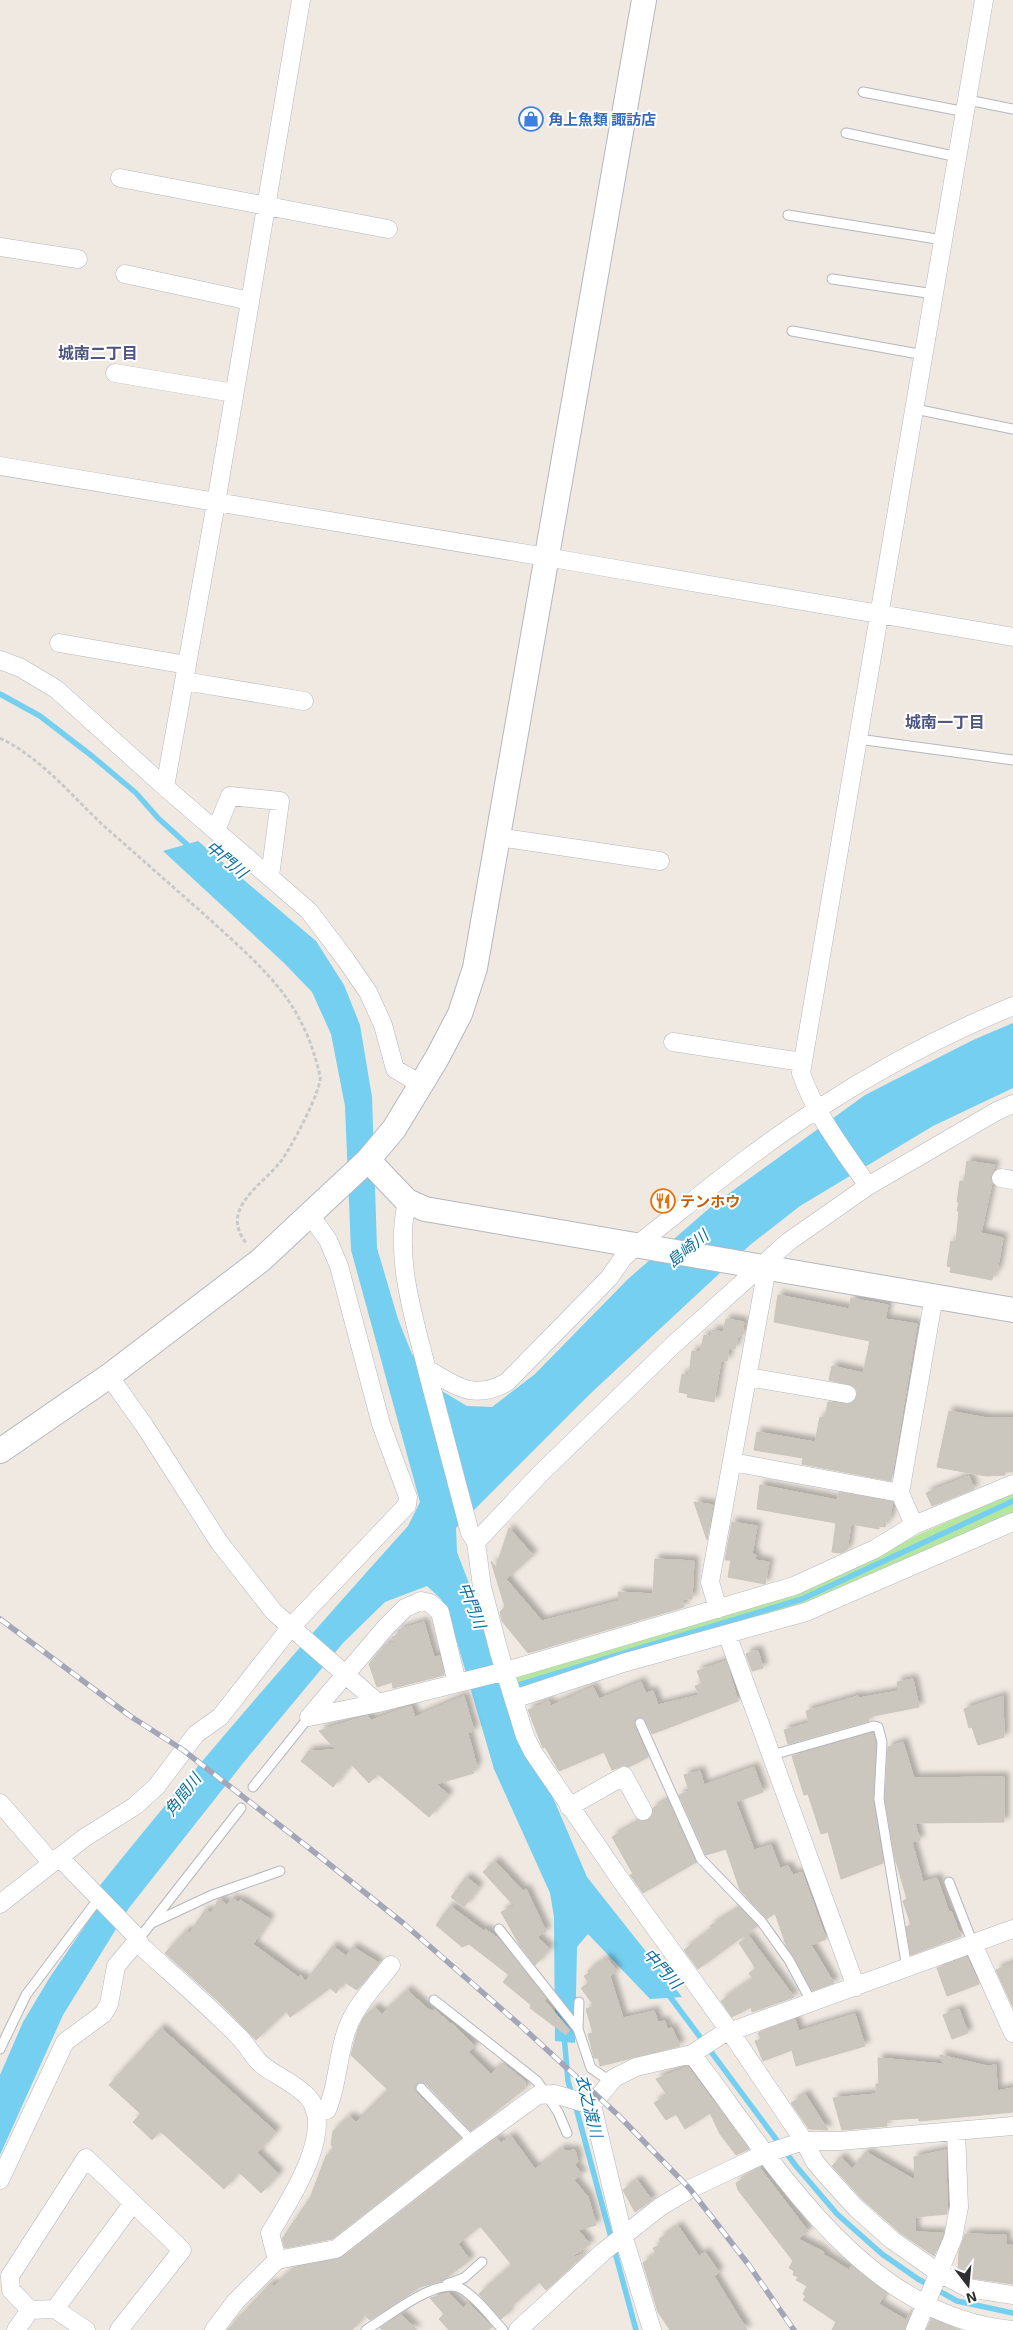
<svg xmlns="http://www.w3.org/2000/svg" width="1013" height="2330" viewBox="0 0 1013 2330" font-family="'Exo 2','Noto Sans JP',sans-serif">
<style>
.green{fill:#b6e59e}
.water{fill:#75cff0}
.lines{fill:none;stroke-linecap:round;stroke-linejoin:round}
.stream{stroke:#75cff0;stroke-width:5.5}
.building{fill:#cbc7bf;stroke:#cbc5ba;filter:url(#shadow)}
.lane-casing{stroke:#b4b7c1;stroke-width:11}
.street-casing{stroke:#b4b7c1;stroke-width:19}
.secondary-casing{stroke:#b4b7c1;stroke-width:26}
.path{stroke:#c9c9c9;stroke-width:3;stroke-dasharray:4 2.5;stroke-linecap:butt}
.lane{stroke:#fff;stroke-width:9}
.street{stroke:#fff;stroke-width:18}
.secondary{stroke:#fff;stroke-width:24}
.rail-casing{stroke:#a3a6b8;stroke-width:5.5}
.rail{stroke:#fff;stroke-width:4;stroke-dasharray:11;stroke-linecap:butt}
.labels{text-anchor:middle;dominant-baseline:central;stroke-width:4;stroke-linejoin:round;paint-order:stroke}
.shop-label{font-size:15px;font-weight:bold;fill:#366cbe;stroke:#fff;text-anchor:start}
.food-label{font-size:15px;font-weight:bold;fill:#c56008;stroke:#fff;text-anchor:start}
.neighbourhood-label{font-size:16px;font-weight:bold;fill:#4d5680;stroke:#fff}
.water-label{font-size:16px;font-style:italic;fill:#0d6fa3;stroke:#fff}
</style>
<defs>
<filter id="shadow"><feDropShadow dx="4.5" dy="-4.5" stdDeviation="2.5" flood-color="#0004"/></filter>
</defs>
<rect width="100%" height="100%" fill="#efe9e1"/>
<path class="green" d="M1013,1493V1514L822,1597L521,1688L516,1677L816,1585L922,1533Z"/>
<path class="water" d="M198,841L316,941L344,985L360,1025L372,1097L377,1248L398,1319L412,1354L442,1391L467,1406L492,1407L535,1374L628,1279L713,1205L865,1095L973,1040L1013,1023V1088L933,1126L800,1206L750,1245L590,1394L456,1528L457,1552L480,1612L516,1738L551,1793L587,1877L682,1997L650,1999L588,1934L577,1947L575,2043L555,2041L554,1917L550,1893L494,1769L450,1618L441,1599L427,1586L385,1602L343,1643L244,1762L129,1908L63,2015L0,2155V2075L23,2022L50,1977L102,1901L98,1888C197,1764 302,1644 408,1526L420,1502L351,1250L345,1106L331,1034L312,992L284,963L163,851Z"/>
<g class="lines">
<path class="stream" d="M0,694L40,716L92,756L136,793L158,818L192,849
M512,1687L802,1599L1013,1501
M668,1994L796,2166L837,2214L882,2254L918,2279L957,2301L1013,2313
M564,2035L568,2081L572,2095
M575,2104L636,2330"/>
</g>
<path class="building" d="M967,1161L995,1165L991,1176L992,1183L981,1233L1003,1238L997,1272H994L992,1280L950,1272L951,1267L947,1266L951,1241L956,1242L959,1211H957L959,1202H957L960,1181L964,1182Z
M778,1295L849,1309L851,1298L888,1305L885,1319L917,1324L891,1481L802,1464L803,1458L754,1450L757,1432L815,1442L820,1417L825,1418L828,1402L850,1404L857,1396V1391L853,1386L829,1380L832,1366L863,1373L870,1341L774,1322Z
M726,1319L744,1322L742,1335L738,1336L735,1349L729,1348L727,1361L721,1360L714,1402L687,1397L688,1394L679,1392L682,1374L689,1375L692,1351L700,1352L704,1335L711,1337L712,1330L723,1332Z
M949,1411L987,1418H1013V1472H1005V1475L986,1476L937,1467Z
M969,1476L974,1489L932,1506L926,1493Z
M760,1485L837,1500L839,1492L893,1502L889,1521L886,1520L885,1527L879,1526V1529L851,1524L847,1550L841,1553L832,1552L836,1523L757,1509Z
M694,1502L713,1505L707,1540Z
M732,1522L757,1526L752,1554L756,1555L755,1560L769,1562L765,1584L728,1577L731,1560H725Z
M509,1528L533,1555L506,1579L542,1621L619,1601L618,1592L653,1594L655,1559L694,1561L692,1599H683L684,1607L528,1653L502,1621L500,1612L505,1607L491,1561L496,1567Z
M424,1622L434,1657L440,1656L444,1675L393,1688L392,1682L377,1687L369,1664L385,1645L394,1642L392,1637L398,1635V1630Z
M754,1651H758L763,1668L752,1671L746,1654Z
M726,1661L738,1701L652,1734L644,1718H637L634,1725L648,1757L629,1767L624,1765L612,1770L604,1752L559,1771L545,1747L543,1748L528,1710L549,1701L551,1706L593,1687L599,1699L641,1682L646,1693L653,1691L658,1705L699,1695L695,1686L702,1684L697,1671Z
M913,1679L919,1707L868,1717L869,1721L788,1744L784,1730L809,1723L806,1711L858,1696L859,1698L898,1691L897,1682Z
M464,1696L474,1731L468,1733L477,1767L473,1768L474,1773L436,1784L449,1795L429,1817L378,1774L369,1783L351,1764L333,1787L301,1761L309,1751L336,1750L319,1731L360,1718L367,1716L372,1720L411,1706L415,1717Z
M1003,1696L1004,1737L978,1745L972,1727L969,1728L964,1709Z
M873,1733L876,1743L873,1800L883,1863L841,1879L828,1832L821,1834L808,1794L804,1795L792,1756Z
M903,1742L914,1778L1004,1777V1822L915,1823L920,1840L912,1842L923,1882L937,1878L949,1912L951,1911L961,1936L911,1955L906,1927L911,1925L903,1901L907,1899L895,1858L885,1799L888,1747Z
M754,1767L763,1792L736,1802L754,1850L771,1845L780,1868L788,1866L793,1875L802,1872L826,1939L811,1945L834,1983L812,1991L786,1945L775,1913L767,1919L740,1890L726,1849L706,1855L679,1795L689,1791L684,1775L700,1771L704,1785Z
M668,1800L696,1862L643,1893L630,1875L633,1874L612,1837L640,1821L648,1820L652,1816L653,1808Z
M495,1861L523,1891L526,1889L546,1931L537,1937L550,1949L535,1965L519,1944L501,1912L514,1906L483,1872Z
M466,1877L479,1887L464,1907L451,1897Z
M232,1898L238,1902L240,1900L270,1919L253,1944L298,1977L301,1975L305,1982L333,1946L346,1956L353,1947L379,1963L357,1990L344,1982L336,1993L330,1988L290,2017L286,2011L256,2040L219,2002L165,1953L187,1930L190,1933L205,1910L211,1913L219,1899L227,1905Z
M450,1906L484,1931L485,1929L499,1939L546,1998L545,2001L570,2030L566,2035L530,2008L531,2005L503,1982L509,1975L469,1944L462,1947L436,1925Z
M740,1908L757,1926L698,1969L684,1950L712,1929L710,1926Z
M749,1936L794,1997L752,2012L751,2007L732,2017L721,2001L753,1979L749,1973L756,1969L739,1943Z
M967,1957L979,1984L947,1996L937,1968Z
M607,1958L617,1971L610,1976L623,2018L654,2011L658,2022L665,2021L667,2029L672,2028L680,2046L600,2066L598,2058H594L588,2034L593,2033L586,2009L594,2006L581,1988L589,1983L584,1976L589,1973L588,1971Z
M1013,1963V2007L996,1970Z
M407,1990L428,2009L432,2011L434,2009L451,2024L452,2023L475,2046L468,2052L491,2074L503,2063L525,2081V2088L471,2131L426,2084L417,2083L415,2087L416,2092L461,2138L332,2239L285,2248L282,2239L310,2198L326,2156L334,2148L331,2145L333,2131L350,2116L356,2122L388,2090L351,2055L358,2029L364,2017L375,2007L382,2014Z
M959,2009L968,2033L952,2039L943,2015Z
M855,2014L865,2046L806,2063L796,2066L792,2050L763,2061L755,2041L761,2039L758,2033L795,2019L799,2031Z
M161,2028L276,2132L257,2153L279,2174L261,2193L239,2172L224,2189L160,2131L152,2140L133,2122L141,2114L109,2085Z
M940,2055L987,2066L996,2065L997,2091L1013,2088V2112L919,2121V2118L886,2120L887,2126L842,2130L833,2098L876,2094V2084H879L878,2058L943,2064Z
M688,2067L715,2103L749,2149L736,2155L720,2134L710,2113L685,2129L676,2114L666,2120L654,2103L667,2095L656,2079Z
M805,2094L828,2130L809,2129L791,2103Z
M511,2136L535,2169L563,2148L566,2151L575,2150L578,2162L575,2165L582,2174L574,2180L588,2197L596,2225L578,2230L590,2244L570,2258L585,2254L546,2290L539,2282L507,2310L509,2312L501,2319L479,2294L512,2265L480,2226L458,2244L470,2260L442,2281L420,2287L370,2320L365,2315L352,2330H227L271,2283L274,2286L293,2268L343,2257L497,2138L501,2143Z
M946,2150L947,2214L915,2217V2232L943,2233L934,2256L899,2232L863,2200L832,2166L841,2157L852,2169L866,2152L915,2180L914,2157Z
M760,2168L808,2231L798,2239L824,2252L823,2254L849,2270L851,2266L855,2268L886,2292L879,2304L906,2320L912,2309L905,2330H832L836,2322L803,2300L806,2296L803,2294L807,2286L796,2280L798,2277L793,2275L794,2271L789,2268L793,2261L738,2190L736,2183Z
M637,2180L652,2200L635,2212L623,2190Z
M678,2226L699,2256L705,2252L719,2272L714,2276L747,2330H670L658,2312L643,2263L656,2254L653,2248L662,2244L659,2239Z
M965,2234L1006,2235V2245H1012L1013,2284L971,2278L958,2271L959,2251Z
M449,2293L463,2308L469,2303L492,2327L488,2330H449L439,2319L444,2314L430,2298Z
M401,2314L417,2330H383L380,2328Z
M932,2318L955,2328L960,2330H926Z"/>
<g class="lines">
<g class="lane-casing">
<path id="lane" d="M863,92L966,112
M968,100L1013,109
M846,133L958,157
M788,215L943,240
M832,279L934,294
M792,331L924,355
M915,409L1013,429
M858,739L1013,760
M640,1723L701,1859L761,1921L789,1960L812,2003
M772,1755L874,1726L878,1727L882,1742L879,1799L907,1968
M253,1787L309,1717
M949,1882L973,1944
M150,1924L212,1895L280,1871
M499,1929L578,2029L591,2068L604,2077L614,2078
M138,1940L241,1808
M434,2000L537,2081L558,2112L567,2133
M578,2029L579,2002
M0,2049L26,1995L99,1898
M421,2088L473,2142
M447,2284L464,2278L482,2262
M366,2330C386,2318 440,2274 462,2289C478,2299 490,2316 503,2330"/>
</g>
<g class="street-casing">
<path id="street" d="M120,178L388,229
M0,247L78,259
M125,274L250,301
M115,373L234,393
M0,466L546,557L1013,637
M59,643L187,665
M0,660L21,668L56,689L165,787L309,911L346,960L368,992L383,1025L395,1069L422,1085
M184,681L304,701
M165,787L216,503L301,0
M216,830L230,796L280,801L270,876
M498,837L660,861
M673,1042L802,1062
M1001,1178L1013,1180
M868,1186C844,1151 815,1114 801,1073L984,0
M407,1201C394,1260 414,1317 428,1374C442,1427 456,1480 470,1533L476,1542L482,1587L499,1652L525,1736L533,1752L622,1882L731,2033L804,2141L815,2162L826,2175L856,2208L892,2240L939,2273L968,2288L1013,2295
M427,1369C456,1386 474,1401 507,1382L609,1278L623,1258L638,1244C697,1198 755,1149 818,1109C879,1069 945,1034 1013,1006
M109,1376L144,1425L219,1542L274,1612L378,1703
M748,1377L847,1394
M732,1462L900,1493L914,1525
M900,1493L934,1296
M476,1542L540,1474L672,1346L788,1242L868,1186L997,1111L1013,1104
M718,1609L710,1582L767,1268
M727,1634L856,1987
M514,1699L623,1663L806,1612L1013,1522
M309,1717L378,1703L506,1671L794,1586L875,1549L914,1525L1013,1484
M309,1717L386,1627L405,1608L421,1601L430,1603L440,1612L457,1683
M0,1803L51,1862
M569,1807L624,1776L643,1811
M59,1857L134,1934L142,1947C175,1977 209,2006 240,2038C247,2045 252,2055 259,2062C272,2075 292,2080 308,2097C337,2130 288,2203 270,2233L277,2260
M0,1904L84,1838L135,1806L156,1787L196,1734L220,1717L290,1628L407,1505L408,1497L381,1424L339,1266L328,1240L310,1215
M973,1944L1013,2033
M692,2054C774,2162 863,2317 1013,2330
M315,2112L327,2110C340,2080 337,2043 354,2014C363,1997 379,1981 391,1965
M0,2180L65,2042L103,2014L109,2004L116,1966L138,1940
M55,2309L133,2203
M16,2330L30,2310
M86,2330L55,2309L30,2310L11,2290L10,2276L86,2158L182,2250L119,2330
M214,2330L236,2301L277,2260L336,2249L473,2142L538,2095L554,2094L592,2105
M518,2330L603,2252L660,2207L690,2189L764,2154L804,2141H840L1013,2126
M652,2330L623,2235L592,2105L614,2078L636,2067L692,2054L721,2035L1013,1929
M915,2330L953,2238L959,2207L956,2131"/>
</g>
<g class="secondary-casing">
<path id="secondary" d="M368,1160L407,1201L425,1209L1013,1310
M0,1451L109,1376L261,1260L368,1160L394,1129L437,1058L460,1014L475,968L644,0"/>
</g>
<path class="path" d="M0,738C41,758 71,795 104,826C138,856 172,886 206,916C231,939 257,961 279,988C300,1014 313,1044 320,1076C323,1088 290,1150 281,1161C262,1186 218,1209 247,1244"/>
<use href="#lane" class="lane"/>
<use href="#street" class="street"/>
<use href="#secondary" class="secondary"/>
<g class="rail-casing">
<path id="rail" d="M0,1619L130,1716L183,1750L309,1848L403,1923L520,2025L618,2115L690,2189L748,2264L794,2330"/>
</g>
<use href="#rail" class="rail"/>
</g>
<defs>
<g id="shop-ring" transform="scale(1.25)"><circle r="9.5" fill="#fff" stroke="#3f7fe0" stroke-width="1.5"/><path d="M-5-2.5h2.3a2.7 3.5 0 0 1 5.4 0H5L5.5 6h-11ZM-1.5-2.5h3a1.5 2.3 0 0 0-3 0Z" fill="#3f7fe0"/></g>
<g id="restaurant-ring" transform="scale(1.25)"><circle r="9.5" fill="#fff" stroke="#e8710a" stroke-width="1.5"/><path d="M-5-6h1v4h1v-4h1v4h1v-4h1v5L-1.5 .5V6h-2V.5L-5-1ZM5-6V6H3V1.5H1.5Q1.5-4 5-6Z" fill="#e8710a"/></g>
</defs>
<g fill-rule="evenodd">
<use href="#shop-ring" x="531" y="119"/>
<use href="#restaurant-ring" x="663" y="1201"/>
</g>
<g class="labels">
<g class="shop-label">
<text x="548" y="119">角上魚類 諏訪店</text>
</g>
<g class="food-label">
<text x="680" y="1201">テンホウ</text>
</g>
<g class="neighbourhood-label">
<text x="98" y="352">城南二丁目</text>
<text x="945" y="721">城南一丁目</text>
</g>
<g class="water-label">
<text transform="translate(227 859) rotate(40)">中門川</text>
<text transform="translate(687 1248) rotate(-39)">島崎川</text>
<text transform="translate(473 1605) rotate(69)">中門川</text>
<text transform="translate(182 1794) rotate(-52)">角間川</text>
<text transform="translate(663 1968) rotate(48)">中門川</text>
<text transform="translate(590 2106) rotate(76)">衣之渡川</text>
</g>
</g>
<g transform="translate(968 2285) rotate(164)" stroke="#ffffff" stroke-width="4" paint-order="stroke">
<path d="M0-4L9 19L0 12L-9 19Z" fill="#2e2e2e"/>
<text y="-8" font-size="14" font-weight="bold" text-anchor="middle" fill="#2e2e2e">N</text>
</g>
</svg>
